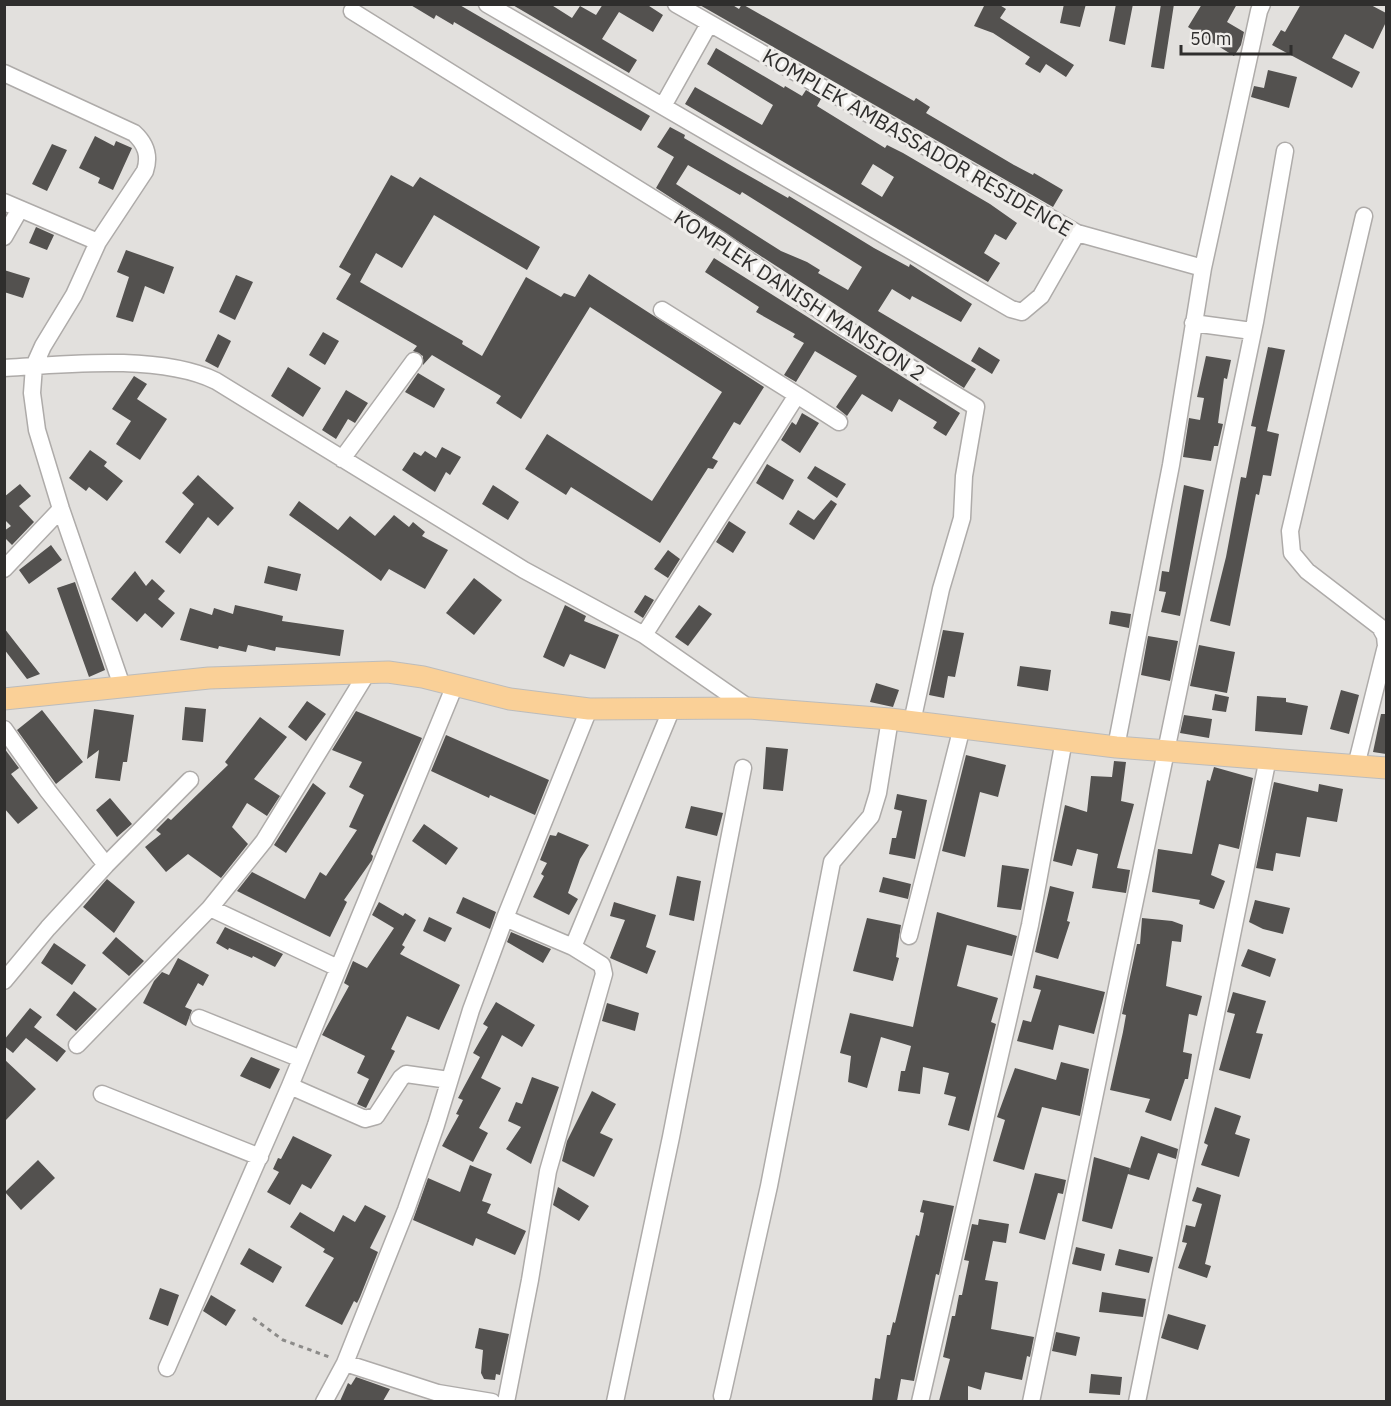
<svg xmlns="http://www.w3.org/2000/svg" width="1391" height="1406" viewBox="0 0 1391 1406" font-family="'IBM Plex Sans',sans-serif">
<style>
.building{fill:#53514f;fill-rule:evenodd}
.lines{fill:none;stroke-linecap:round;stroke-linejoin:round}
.minor-casing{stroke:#aeaba9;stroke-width:19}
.major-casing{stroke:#bcbcbc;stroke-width:23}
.path{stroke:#8c8b89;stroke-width:3;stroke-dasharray:4.5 4.5;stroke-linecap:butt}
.minor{stroke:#fff;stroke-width:16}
.major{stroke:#fad097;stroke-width:21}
.labels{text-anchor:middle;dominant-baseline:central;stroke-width:6;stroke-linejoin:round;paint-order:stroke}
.street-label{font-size:21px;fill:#2f2e2d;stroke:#efedea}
</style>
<rect width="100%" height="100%" fill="#e2e0dd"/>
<path class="building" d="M409,4H458L650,116L641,131L454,22L453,25L436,15L434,19Z
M511,4H550L572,18L580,6L596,15L603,4H646L663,15L653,32L619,12L602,39L637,60L629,73Z
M698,4H731L739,9L742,4L914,101L916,98L930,107L926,113L1014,165L1033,175L1034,173L1063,190L1053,207Z
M985,4H998L1006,9L1000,18L1074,65L1066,77L1046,64L1040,73L1025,64L1030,57L993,33L974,26Z
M1064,4H1086L1080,27L1060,23Z
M1116,4H1133L1125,45L1109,41Z
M1161,4H1174L1164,69L1151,67Z
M1202,4H1237L1227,22L1244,32L1241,45L1234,56L1188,27Z
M1301,4H1369L1386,13V22L1373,49L1345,34L1332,58L1360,72L1352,88L1272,45L1281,30L1285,32Z
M716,48L784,88L785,86L802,96L806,90L821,99L817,106L885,148L887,145L903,153L990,204L1017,223L1006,240L995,234L984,253L1000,263L988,282L685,104L695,87L762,125L773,105L707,64ZM873,164L894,177L882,197L861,184Z
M1268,70L1297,77L1289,108L1251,97L1254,86L1264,88Z
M670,127L685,135L684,138L737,169L788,198L789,196L874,248L909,267L910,264L972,304L961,322L912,296L910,300L892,289L878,311L976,369L964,388L656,188L674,157L657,147ZM688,165L740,195L742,192L862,267L848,290L818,273L820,270L807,262L781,251L676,184Z
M95,136L114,146L116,141L132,148L113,190L98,183L100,178L79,168Z
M52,144L67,150L47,191L32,184Z
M391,175L413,187L420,177L540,247L527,270L434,215L402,268L376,253L360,282L463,341L462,344L482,356L526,277L561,297L564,293L575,297L589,274L764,387L740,425L734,422L712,458L718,461L713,469L708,468L660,543L571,487L566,495L525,469L547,434L652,501L722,392L590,307L521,419L496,403L501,396L432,355L423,365V356L413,351L417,346L336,299L351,274L339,267Z
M36,227L54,235L47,250L29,243Z
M126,250L174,267L164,294L145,286L133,322L116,317L129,277L117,272Z
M714,258L960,413L946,436L933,428L937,422L899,399L892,412L862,394L847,416L836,407L857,376L815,351L796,382L784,375L804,343L793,337L795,334L756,312L759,307L705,272Z
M4,270L30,278L23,298L4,292Z
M236,275L253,282L235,320L219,312Z
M323,332L339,341L325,365L309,355Z
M218,334L231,341L218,368L205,361Z
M979,347L1000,360L992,374L971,361Z
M1268,347L1285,350L1267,431L1279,434L1271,476L1263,475L1259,495L1256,494L1230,626L1210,621L1226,557L1241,477L1246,478L1256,427L1251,426Z
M1206,356L1231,360L1227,379L1224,378L1218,423L1223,424L1218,446H1214L1211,461L1183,457L1189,418L1200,420L1204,398L1197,397Z
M288,367L321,388L303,417L271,396Z
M418,373L445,389L434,408L405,392Z
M134,376L147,384L137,399L167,419L140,460L116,444L131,421L112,409Z
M346,390L368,403L355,423L348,419L336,439L322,430Z
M802,413L819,423L800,453L781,440L792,422L796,425Z
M442,447L461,457L450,475L446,472L435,492L402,470L414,452L421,456L425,451L436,458Z
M90,450L107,462L104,466L123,481L107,501L89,487L86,491L69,478Z
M767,464L794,480L783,500L756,483Z
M815,466L846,484L837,498L807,478Z
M198,475L234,508L218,526L208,517L180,554L165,542L194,504L182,493Z
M20,484L31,496L19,506L34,522L12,545L4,537V531L11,526L4,519V497Z
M493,485L519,502L508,520L482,504Z
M1184,485L1204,490L1180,616L1161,612L1166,592L1159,591L1162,571L1169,572Z
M831,500L837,504L814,540L789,524L798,510L814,520Z
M299,501L338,530L350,516L375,536L394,515L409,527L413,522L425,532L422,536L448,550L425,589L389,569L381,581L289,515Z
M729,521L746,532L733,553L716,542Z
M51,545L62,560L29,584L19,570Z
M668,550L680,559L668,578L654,569Z
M268,566L301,574L297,591L264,583Z
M135,571L146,586L152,579L165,591L158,599L175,613L162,628L145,613L137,622L111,599Z
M474,578L502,600L474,635L446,613Z
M75,582L105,670L89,677L57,588Z
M645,595L654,600L643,618L634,612Z
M235,605L283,616L282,621L344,630L340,656L276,647L275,651L248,645L246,652L219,646L218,649L180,640L190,608L212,615L214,608L233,614Z
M565,605L586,616L584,621L619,635L605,669L570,654L564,667L543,657Z
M699,605L712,614L688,646L675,637Z
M1111,611L1131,614L1129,628L1109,624Z
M4,628L40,674L27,679L4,649Z
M943,630L964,633L955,677L948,676L944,698L929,695Z
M1148,636L1178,641L1170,681L1141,675Z
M1199,645L1235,652L1227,693L1190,686Z
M1020,666L1051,670L1048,691L1017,686Z
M876,683L899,690L893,707L870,702Z
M1341,690L1359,695L1349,734L1330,729Z
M1215,694L1229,697L1226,712L1212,710Z
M1257,696L1286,698V702L1308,706L1302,735L1255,731Z
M307,701L326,714L306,741L288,727Z
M185,707L206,709L203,742L182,740Z
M94,709L134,715L127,762H123L120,781L95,778L99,750L87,759Z
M42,710L83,762L56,784L17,730Z
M356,711L422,738L371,854L373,856L372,860L344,900L347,902L330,937L237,891L252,872L305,899L320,872L326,876L357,830L349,827L364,795L349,787L362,762L332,750Z
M1381,714H1386V754L1373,752Z
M1184,715L1212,719L1209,738L1180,733Z
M260,717L287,737L254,779L280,796L267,816L247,803L232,827L248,844L221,878L188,854L166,872L145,847L161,834L156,830L168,818L171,820L228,765L225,762Z
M446,735L549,780L535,815L490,795L489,798L431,771Z
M766,747L788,749L783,791L763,789Z
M4,748L19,768L11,774L38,808L18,824L4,808Z
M966,755L1006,765L998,797L980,792L965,857L942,851Z
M1114,761L1126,762L1121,801L1134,804L1117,868L1130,870L1126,893L1092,888L1098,854L1077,849L1072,866L1053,861L1065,805L1087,812L1091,776L1112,777Z
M1214,767L1253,778L1239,849L1219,844L1211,875L1225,881L1214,909L1199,904L1200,900L1152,892L1158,849L1192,854L1207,780L1210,781Z
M1274,782L1318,792L1319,784L1343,789L1337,822L1307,817L1300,857L1276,853L1273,871L1256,868Z
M313,783L326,793L286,853L274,845Z
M897,794L927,800L915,859L889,854L892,838H896L902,811L894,809Z
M110,798L132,824L117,837L96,810Z
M691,806L723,813L717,836L685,828Z
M424,824L458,848L446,865L412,841Z
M558,832L589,845L580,859L568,893L578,899L569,915L533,897L544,876L541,874L547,863L540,860L550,835L556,836Z
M1002,865L1029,869L1021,910L997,907Z
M677,876L701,881L694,921L669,915Z
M883,877L911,884L908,899L879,892Z
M107,879L135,902L114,933L83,907Z
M1050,886L1074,892L1067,921L1070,922L1058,959L1035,952Z
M463,897L496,912L490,929L456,913Z
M1255,900L1290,908L1283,934L1263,929L1249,922Z
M379,902L403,916L405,913L416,920L402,945L405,947L400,954L460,985L439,1030L407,1016L391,1049L395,1051L366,1108L357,1104L369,1079L357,1073L365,1056L322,1035L349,986L344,983L353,961L367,968L394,928L372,915Z
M614,902L656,915L646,947L656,951L647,974L610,958L625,920L610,916Z
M937,912L1017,936L1012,956L967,945L957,986L998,998L991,1022L996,1024L969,1131L948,1125L956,1097L944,1094L949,1073L923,1067L920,1094L898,1091L901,1071H905L911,1046L881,1037L867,1088L848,1082L851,1056L840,1053L850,1013L913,1027Z
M429,917L452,928L445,942L423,931Z
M867,918L901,925L896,957L899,958L893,981L853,971Z
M1142,918L1172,921L1183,925L1181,942L1172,941L1166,986L1202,996L1197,1016L1189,1014L1183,1052L1192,1054L1188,1079H1185L1171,1121L1145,1112L1150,1099L1110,1090L1123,1032L1126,1015L1122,1014L1137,944H1140Z
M225,927L283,954L275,967L253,956L252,958L229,948L228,950L216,943Z
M511,932L551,949L543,963L507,942Z
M116,937L144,961L129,976L102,953Z
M54,943L86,965L72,985L41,963Z
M1248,949L1276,959L1270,977L1241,966Z
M178,958L209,975L203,986L198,983L185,1007L192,1010L186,1026L143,1003L154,981L162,972L169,975Z
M1036,975L1105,992L1094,1034L1059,1025L1053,1050L1017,1041L1023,1020L1031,1022L1041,990L1033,988Z
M74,991L97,1009L76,1031L56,1015Z
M1233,992L1266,1001L1256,1033L1263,1034L1250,1079L1219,1070L1235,1014L1227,1012Z
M496,1002L535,1025L522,1047L502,1035L481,1078L501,1088L479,1128L488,1133L473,1162L442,1146L459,1115L456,1114L463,1100L458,1098L480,1057L473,1053L488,1027L483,1024Z
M607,1003L639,1013L635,1031L602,1021Z
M30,1008L42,1017L34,1027L66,1051L57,1062L26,1038L13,1053L4,1046V1040Z
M251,1057L280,1069L270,1089L240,1076Z
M4,1059L36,1089L4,1122Z
M1061,1062L1089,1069L1080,1116L1042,1107L1024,1170L993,1161L1005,1120L997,1117L1015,1068L1056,1080Z
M532,1077L559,1087L531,1164L506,1149L521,1127L508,1121L516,1102L522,1104Z
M592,1091L616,1104L600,1133L613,1139L594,1177L562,1161L567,1141Z
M1215,1107L1241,1116L1235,1134L1250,1139L1239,1177L1201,1165L1208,1145L1204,1143Z
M293,1136L332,1155L311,1189L302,1184L290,1205L267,1192L279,1172L273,1169L278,1158L281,1159Z
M1141,1136L1178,1149L1176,1159L1158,1153L1149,1180L1128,1174L1112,1229L1082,1221L1094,1157L1130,1168L1129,1172Z
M38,1160L55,1178L21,1210L5,1192Z
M470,1165L492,1174L482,1201L491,1204L487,1213L526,1231L515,1255L476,1238L473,1246L413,1220L428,1178L460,1192Z
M1035,1173L1066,1180L1063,1194L1058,1193L1045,1240L1019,1233Z
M558,1187L589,1206L579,1221L553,1205Z
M1197,1187L1221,1195L1205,1264L1211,1266L1207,1278L1178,1268L1187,1243L1182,1242L1186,1225L1195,1227L1202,1204L1192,1201Z
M923,1200L954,1206L939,1275L936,1274L914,1381L901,1379L897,1401H872L875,1378L880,1379L887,1335H890L893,1322L895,1323L916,1235L919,1236L924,1213L920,1212Z
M365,1205L386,1216L370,1248L378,1252L360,1297L357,1303L354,1301L342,1325L305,1306L334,1258L323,1252L325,1249L290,1227L300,1212L334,1232L343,1215L355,1222Z
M979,1219L1009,1224L1006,1243L993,1241L985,1280L998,1282L991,1329L1034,1337L1030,1357L1027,1356L1022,1380L985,1372L981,1390L968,1386V1401H939L950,1359L943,1357L952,1316H955L959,1295H962L969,1261L964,1260L972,1224L978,1225Z
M1076,1247L1105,1254L1101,1271L1072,1264Z
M249,1248L282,1267L273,1283L240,1264Z
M1119,1249L1153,1257L1149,1273L1115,1265Z
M160,1288L179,1295L168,1326L149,1319Z
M1102,1292L1146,1299L1143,1317L1099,1312Z
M211,1295L236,1310L226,1326L203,1311Z
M1168,1314L1206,1325L1198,1350L1161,1338Z
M479,1328L509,1334L500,1375L496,1374L495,1380L484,1379L481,1373L483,1350L475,1348Z
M1056,1332L1080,1337L1076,1356L1052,1351Z
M1091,1374L1122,1377L1120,1395L1089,1393Z
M356,1377L390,1389L383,1401H340L348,1383L351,1385Z"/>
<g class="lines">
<g class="minor-casing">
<path id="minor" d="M487,4L1011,309L1022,312L1041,296L1077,233
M676,4L1077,233L1203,268
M352,11L720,240L843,327L976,407L964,476L962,518L941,589L912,722
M4,73L134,133C146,144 150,156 145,171L98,242L74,295L43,346L34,366L32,393L37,430L61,509L122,686
M663,106L709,24
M4,202L98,242
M4,237L20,209
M1193,323L1252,331
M4,368C66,364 160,354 216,381L524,570L644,635L749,708
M797,395L839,422
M342,459L414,361
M4,569L61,509
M644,635L797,395L662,310
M4,729L48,791L106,865L48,928L4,981
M1116,747L1171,465L1203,268L1259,11L1262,4
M1356,766L1386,646L1385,636L1380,627L1307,571L1292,553L1290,531L1364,216
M106,865L190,780
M505,918L573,947L602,965L604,974L548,1171L530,1280L506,1402
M909,936L962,727
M573,947L672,708
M338,968L210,908L264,841L367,673
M199,1018L301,1059
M77,1045L210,908
M290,1086L365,1119L376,1116L401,1078L406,1074L449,1080
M102,1094L260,1157
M345,1363L438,1393L492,1402
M167,1368L290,1086L455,685
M722,1396L769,1186L832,862L871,816L878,793L890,719
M324,1402L345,1363L406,1210L436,1125L471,1010L505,918L589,709
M615,1402L671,1137L743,768
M920,1402L1030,925L1064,740
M1031,1402L1255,322L1285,151
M1137,1402L1268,758"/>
</g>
<g class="major-casing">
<path id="major" d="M4,699L209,678L388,672L423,677L510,699L589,709L749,708L890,719L1116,747L1386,768"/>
</g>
<path class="path" d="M253,1318L283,1340L332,1358"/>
<use href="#minor" class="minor"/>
<use href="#major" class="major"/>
</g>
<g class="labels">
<g class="street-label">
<text transform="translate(918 142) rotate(30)">KOMPLEK AMBASSADOR RESIDENCE</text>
<text transform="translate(800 295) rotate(33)">KOMPLEK DANISH MANSION 2</text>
</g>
</g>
<rect width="1391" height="1406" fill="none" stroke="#2f2e2d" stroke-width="12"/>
<path d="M1181 45v9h110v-9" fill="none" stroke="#2f2e2d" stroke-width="3"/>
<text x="1190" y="45" font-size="18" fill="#2f2e2d" stroke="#efedea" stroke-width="4.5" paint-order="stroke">50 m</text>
</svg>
